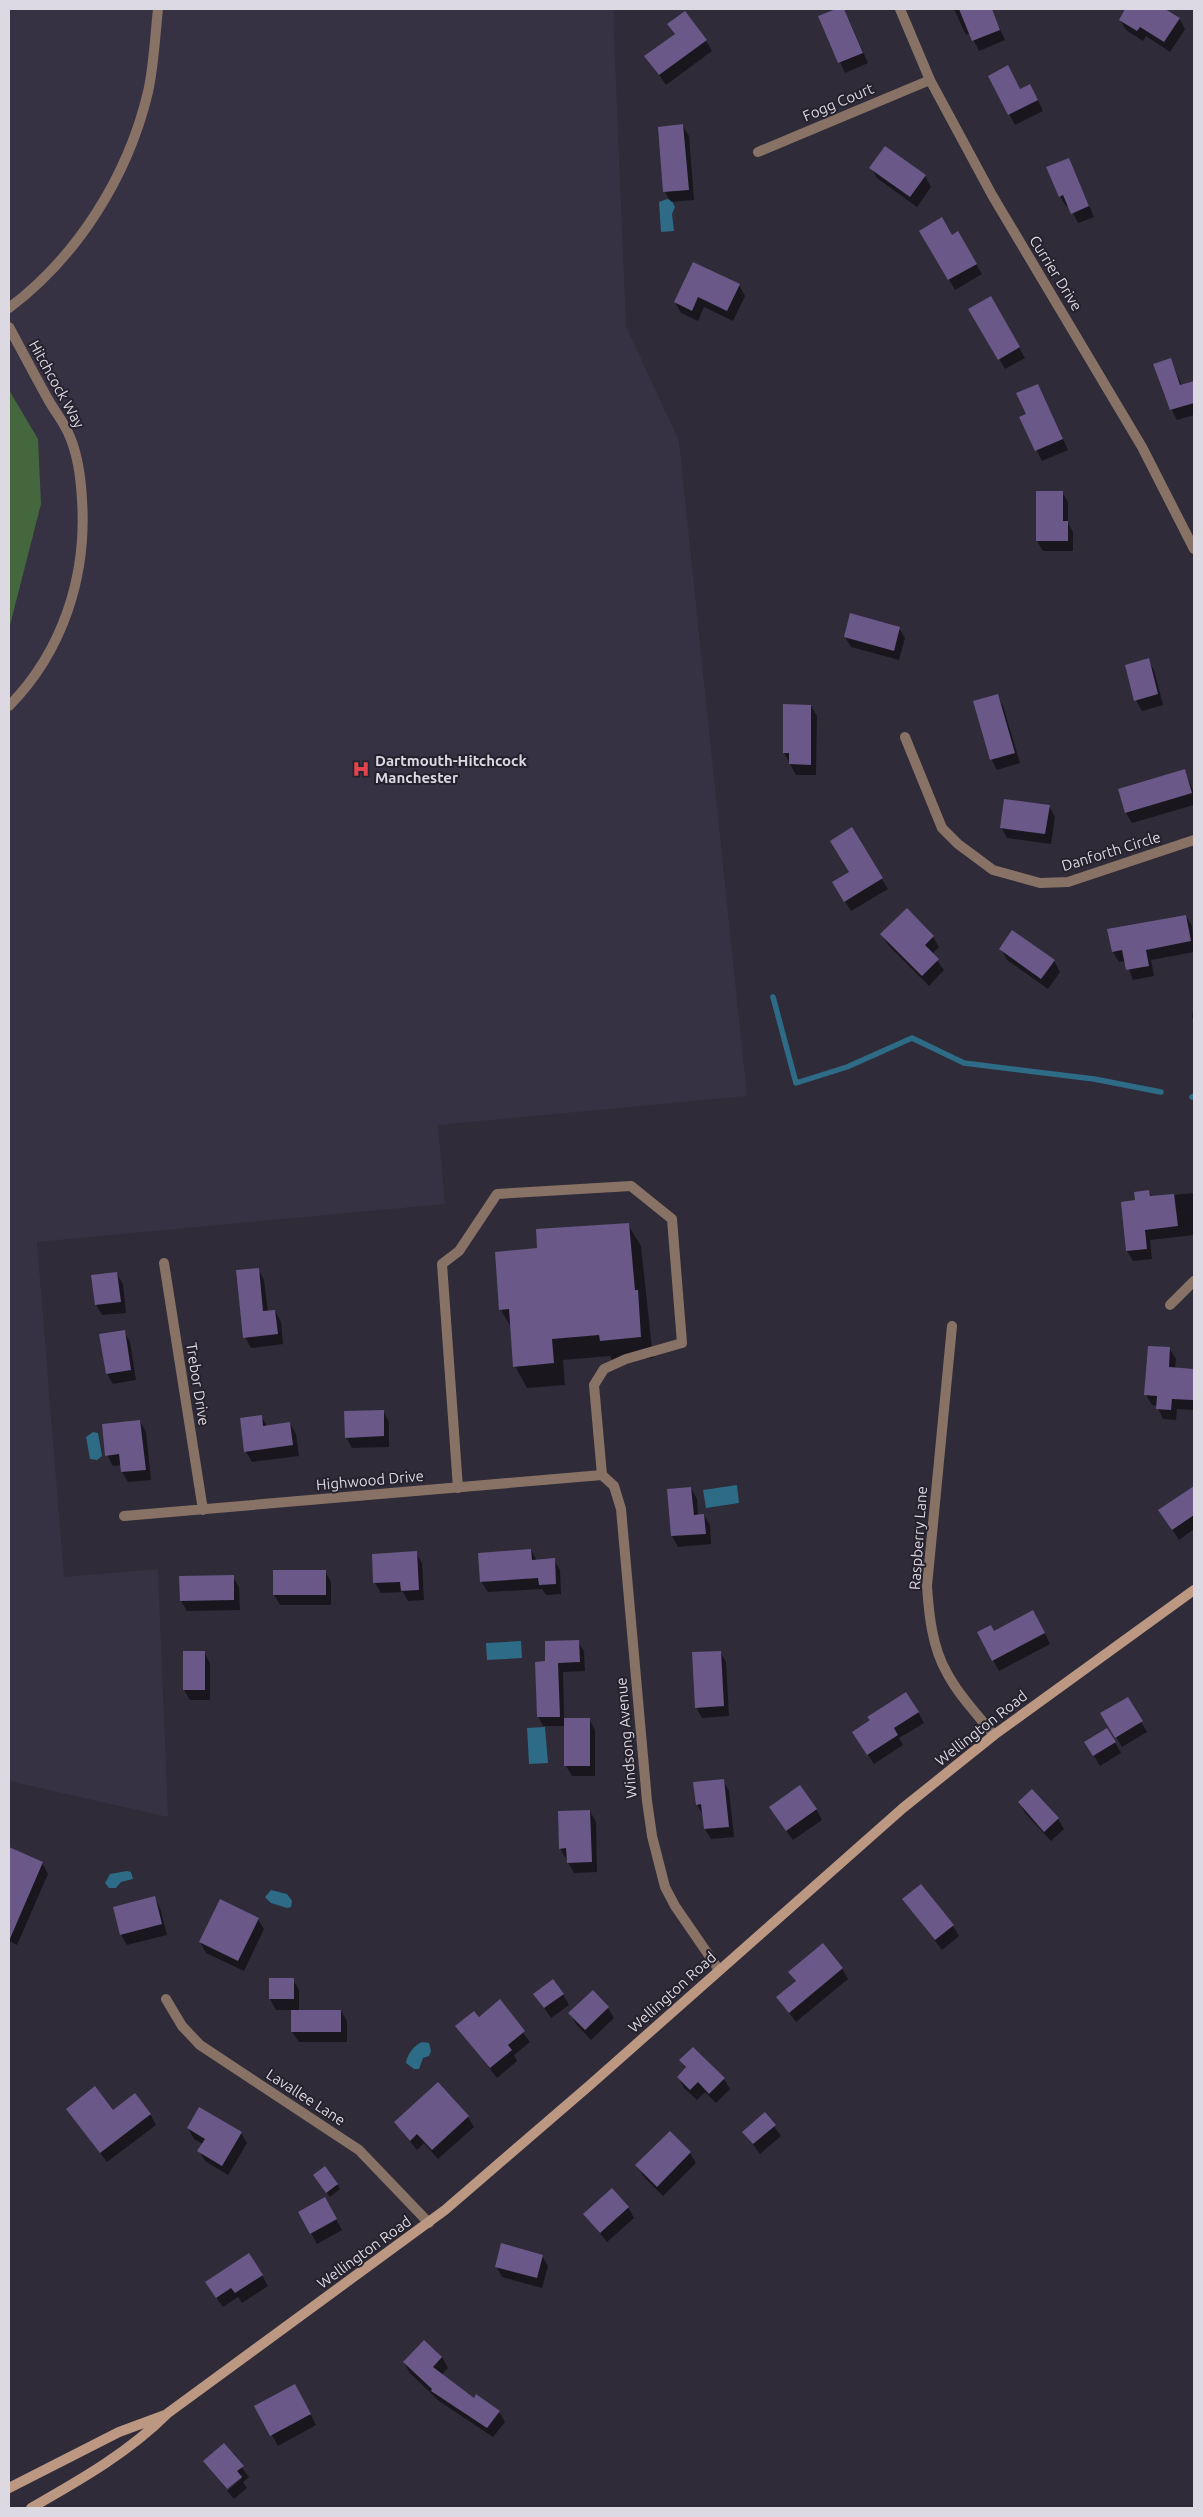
<svg xmlns="http://www.w3.org/2000/svg" width="1203" height="2517" viewBox="0 0 1203 2517" font-family="Ubuntu,sans-serif">
<style>
.built{fill:#373144}
.forest{fill:#44673d}
.water{fill:#2d6b87}
.shadow{fill:#0007}
.lines{fill:none;stroke-linecap:round;stroke-linejoin:round}
.stream{stroke:#2d6b87;stroke-width:5.5}
.building{fill:#695888}
.lane{stroke:#887265;stroke-width:10}
.street{stroke:#887265;stroke-width:10}
.secondary{stroke:#bc9883;stroke-width:10}
.labels{text-anchor:middle;dominant-baseline:central;stroke-width:4;stroke-linejoin:round;paint-order:stroke}
.street-label{font-size:15px;fill:#dcd9e2;stroke:#25212d}
.poi-label{font-size:15px;font-weight:bold;fill:#dcd9e2;stroke:#25212d;text-anchor:start}
</style>
<rect width="100%" height="100%" fill="#2f2b38"/>
<path class="built" d="M9,9H613L626,326L679,441L747,1096L438,1125L445,1204L37,1242L64,1577L158,1569L168,1817L9,1781Z"/>
<path class="forest" d="M9,390L38,439L41,504L9,629Z"/>
<path class="water" d="M667,199L672,201L675,207L672,214L674,231L661,232L659,202Z
M93,1432L98,1433L102,1456L97,1460L90,1459L86,1437Z
M737,1485L739,1503L706,1508L703,1490Z
M521,1641L522,1658L487,1660L486,1643Z
M545,1727L548,1763L529,1764L527,1728Z
M127,1871L131,1872L133,1879L121,1882L116,1888H109L105,1883L110,1874Z
M271,1890L287,1894L292,1901L291,1907L287,1908L271,1903L265,1897Z
M422,2042L429,2043L431,2051L429,2056L423,2058L419,2069H414L406,2063C407,2055 414,2045 422,2042Z"/>
<path class="shadow" d="M839,9H843L848,18L868,63L845,73L819,17Z
M954,9H982L984,13L991,10L1005,40L979,51L970,33L966,35Z
M1127,9H1163L1179,18L1185,29L1170,52L1146,36L1143,41L1126,30L1120,20Z
M669,24L706,41L712,51L666,85L646,56L675,35Z
M989,76L1036,96L1043,111L1015,125Z
M683,126L689,136L694,200L671,202L665,192Z
M885,148L925,176L931,187L917,207L877,178L871,168Z
M1069,159L1094,217L1078,223L1069,205L1066,206L1060,196Z
M921,231L952,236L958,233L982,274L955,290Z
M739,285L745,296L733,321L704,307L698,321L681,313L675,302Z
M990,297L1025,358L1005,369L970,309Z
M1171,360L1182,386L1193,383L1194,386V415L1177,420L1163,393L1171,390L1163,392L1154,365Z
M1038,385L1068,450L1042,461L1021,418L1027,415Z
M1037,492H1062L1068,502V523L1073,532V551H1043L1037,541Z
M899,628L905,638L899,660L851,647L845,637Z
M1148,660L1154,670L1163,705L1142,711L1136,700Z
M997,695L1003,706L1020,763L997,770L991,759Z
M811,706L817,716L816,775H796L784,753Z
M1185,771L1194,793V805L1132,823L1126,813L1119,790Z
M1049,806L1055,817L1051,844L1007,838L1001,827Z
M852,829L888,889L851,911L834,883L850,873Z
M1186,916L1192,926L1194,952L1151,960L1154,976L1133,980L1126,961L1119,962L1113,952Z
M882,934L933,937L939,947L932,954L944,970L929,986L888,945Z
M1001,949L1054,961L1060,972L1048,989L1007,960Z
M1194,1005V1021L1192,1017Z
M1149,1192L1152,1197L1194,1193V1235L1150,1240L1152,1259L1133,1261L1127,1251L1136,1201Z
M628,1225L641,1246L653,1358L613,1362L610,1356L563,1360L565,1385L527,1388L515,1366L512,1329L501,1310L538,1250Z
M258,1269L264,1280L268,1312L275,1311L281,1322L283,1344L251,1348L245,1337Z
M117,1274L123,1284L126,1313L102,1315L96,1305Z
M124,1331L130,1342L136,1380L113,1384L107,1374Z
M1170,1349L1176,1359L1175,1368L1194,1370V1410L1177,1409L1176,1420L1163,1419L1157,1406L1152,1405L1146,1395Z
M383,1411L389,1422V1447L352,1448L346,1437Z
M261,1416L267,1426L290,1423L296,1434L299,1456L252,1462L246,1452Z
M140,1421L146,1432L151,1480L128,1482L122,1472L121,1465L113,1466L107,1455Z
M691,1488L697,1499L698,1515H704L710,1525L711,1544L678,1547L672,1536L668,1490Z
M1194,1488V1529L1179,1540L1160,1510Z
M531,1550L537,1561L554,1560L560,1570L561,1594L546,1595L542,1589L488,1592L481,1581Z
M416,1553L422,1563L424,1600L408,1601L403,1592L381,1593L375,1583L373,1555Z
M325,1571L331,1582V1605H280L274,1595Z
M233,1577L239,1587L240,1610L187,1611L181,1601Z
M1039,1622L1050,1644L999,1671L993,1660L994,1632Z
M578,1642L584,1651L585,1671L563,1672L564,1719H589L595,1730V1776H572L566,1766V1726H543L538,1716L547,1662Z
M204,1652L210,1663V1700H190L184,1690Z
M720,1652L726,1662L729,1716L702,1718L696,1707Z
M1127,1698L1147,1732L1122,1747L1102,1713Z
M918,1712L924,1723L899,1738L903,1745L874,1764L860,1743Z
M1107,1729L1121,1753L1100,1766L1086,1742Z
M723,1780L729,1791L734,1837L711,1839L705,1829L703,1815L697,1805Z
M1019,1802L1058,1819L1064,1829L1051,1841L1025,1813Z
M816,1809L822,1820L793,1840L777,1818Z
M590,1811L596,1822L597,1872L574,1873L560,1848Z
M9,1849L42,1863L48,1874L17,1945L9,1941Z
M154,1897L160,1908L167,1935L127,1945L121,1935L114,1908Z
M903,1899L953,1926L959,1936L942,1950Z
M258,1919L264,1929L244,1971L206,1953L200,1942Z
M842,1968L848,1979L796,2022L778,1998L796,1982L790,1972Z
M270,1980H293L299,1990V2011H341L347,2021V2042H299L292,2032V2010H276L270,1999Z
M535,1994H563L569,2005L551,2018Z
M499,2001L530,2042L514,2055L517,2061L497,2078L457,2026L478,2018Z
M608,2008L614,2018L591,2040L576,2024L570,2013Z
M681,2060L724,2079L730,2089L716,2103L705,2092L697,2100L684,2088L678,2077L686,2069Z
M67,2109L150,2114L156,2125L107,2162Z
M765,2114L781,2136L760,2154L744,2132Z
M468,2117L474,2127L438,2159L424,2143L417,2150L395,2123Z
M188,2128L241,2133L247,2143L228,2175L205,2161L199,2151L203,2144L194,2139Z
M670,2132L690,2153L696,2163L663,2196L643,2176L637,2165Z
M325,2167L340,2189L330,2197L317,2180Z
M325,2199L342,2230L317,2244L300,2213Z
M628,2207L634,2218L607,2242L584,2214Z
M542,2256L548,2266L542,2288L502,2277L496,2266Z
M262,2275L268,2286L242,2303L238,2297L223,2307L213,2293Z
M442,2357L448,2368L441,2375L474,2400L499,2412L505,2422L493,2437L439,2401L410,2373L404,2363Z
M301,2396L316,2425L278,2446L256,2406Z
M224,2444L249,2477L243,2482L247,2488L234,2499L227,2491L242,2478V2475L226,2489L204,2461Z"/>
<g class="lines">
<path class="stream" d="M773,997L796,1083L847,1067L912,1038L964,1063L1094,1079L1161,1092
M1192,1097L1194,1096"/>
</g>
<path class="building" d="M836,9H844L863,53L838,63L818,16Z
M959,9H992L1000,30L972,41Z
M1125,9H1165L1180,18L1164,42L1140,27L1137,31L1119,20Z
M685,11L707,40L659,75L644,56L675,34L667,24Z
M1008,65L1020,89L1030,84L1038,100L1008,115L988,76Z
M683,124L689,190L663,192L658,127Z
M885,146L926,175L910,197L869,168Z
M1069,158L1089,206L1071,214L1063,195L1059,197L1046,167Z
M942,217L952,235L958,231L977,264L948,280L919,231Z
M693,262L740,284L727,311L698,297L692,311L674,302Z
M991,296L1020,347L998,360L968,309Z
M1171,358L1180,385L1194,381V403L1170,410L1153,364Z
M1038,384L1063,439L1035,451L1019,417L1026,414L1016,393Z
M1036,491H1063V521H1068V541H1036Z
M850,613L900,627L894,651L844,637Z
M1149,658L1158,694L1134,701L1125,665Z
M998,694L1015,753L990,760L973,701Z
M783,704L811,705V765L789,764V753H783Z
M1185,769L1192,793L1125,813L1118,789Z
M1004,799L1050,805L1045,834L1000,828Z
M852,827L883,878L844,902L832,882L849,872L830,841Z
M907,908L934,936L925,945L939,959L922,976L880,934Z
M1186,915L1191,941L1146,950L1149,966L1126,970L1122,950L1112,952L1107,929Z
M1012,930L1055,960L1041,979L999,949Z
M1149,1190L1150,1196L1174,1194L1178,1226L1145,1230L1147,1249L1126,1251L1121,1202L1135,1200L1134,1192Z
M629,1223L635,1290H638L641,1337L600,1341L599,1335L552,1339L554,1363L513,1367L509,1309L499,1310L495,1252L537,1248L536,1229Z
M259,1268L263,1311L275,1310L278,1334L243,1338L236,1270Z
M117,1272L121,1302L95,1305L91,1275Z
M125,1330L131,1370L106,1374L99,1334Z
M1148,1346L1170,1347L1169,1367L1194,1369L1193,1400L1172,1399L1171,1410L1156,1409L1157,1396L1144,1395Z
M384,1410V1436L345,1438L344,1411Z
M262,1415L263,1426L290,1422L293,1445L244,1452L240,1418Z
M140,1420L146,1470L121,1472L119,1454L105,1456L102,1424Z
M1194,1486V1515L1172,1530L1158,1510Z
M691,1487L694,1515L704,1514L706,1534L671,1536L667,1489Z
M531,1549L532,1560L555,1558L556,1584L539,1585L538,1578L480,1582L478,1553Z
M417,1551L419,1590L401,1591L400,1582L373,1583L372,1554Z
M273,1570H326V1595H273Z
M234,1575V1600L180,1601L179,1576Z
M1033,1610L1045,1633L992,1661L977,1632L991,1625L994,1631Z
M579,1640L580,1662L558,1663L560,1717H537L535,1662L545,1661V1641Z
M183,1651H205V1690H183Z
M721,1651L724,1706L695,1708L692,1652Z
M906,1692L919,1712L894,1728L898,1735L867,1755L852,1732L870,1720L867,1717Z
M1128,1697L1143,1721L1115,1738L1100,1713Z
M564,1718H590V1766H564Z
M1107,1728L1116,1742L1093,1756L1084,1742Z
M724,1779L729,1827L704,1829L701,1804L696,1805L693,1782Z
M800,1785L817,1809L786,1831L769,1807Z
M1032,1789L1059,1818L1044,1832L1018,1802Z
M590,1810L592,1862L567,1863L566,1848L559,1849L558,1811Z
M9,1847L43,1862L9,1941Z
M921,1884L954,1925L935,1940L902,1899Z
M155,1896L162,1924L120,1935L113,1907Z
M220,1899L259,1918L238,1961L199,1942Z
M823,1943L843,1968L789,2013L776,1997L796,1981L788,1972Z
M269,1978H294V1999H269Z
M553,1979L564,1994L544,2008L533,1994Z
M593,1990L609,2007L585,2030L568,2013Z
M500,1999L525,2031L508,2045L512,2050L490,2068L455,2026L474,2011L479,2017Z
M291,2010H341V2032H291Z
M693,2047L725,2078L709,2094L698,2082L690,2090L677,2077L686,2067L679,2060Z
M438,2082L469,2116L432,2150L417,2134L410,2141L394,2122Z
M95,2086L113,2110L135,2093L151,2114L100,2153L66,2109Z
M199,2107L242,2132L222,2166L197,2151L205,2139L187,2128Z
M765,2112L776,2125L753,2144L742,2132Z
M670,2131L691,2152L657,2187L635,2165Z
M325,2166L338,2184L326,2193L313,2175Z
M612,2188L629,2207L600,2233L583,2214Z
M325,2197L337,2219L310,2234L298,2212Z
M501,2243L543,2255L537,2278L495,2267Z
M249,2253L263,2275L235,2293L231,2288L216,2298L205,2282Z
M424,2340L442,2357L433,2367L474,2398L476,2394L500,2411L487,2428L431,2391L432,2389L403,2362Z
M295,2384L311,2414L270,2436L254,2406Z
M224,2443L244,2466L237,2471L242,2477L227,2489L203,2461Z"/>
<g class="lines">
<path class="lane" d="M9,308C78,256 128,176 148,92C154,65 155,36 158,9
M458,1488L442,1264L459,1251L497,1194L631,1186L672,1219L682,1343L626,1359L604,1369L594,1385L602,1475"/>
<path class="street" d="M900,9L930,80L992,195L1142,447L1194,549
M758,152L930,80
M9,327C22,351 35,376 49,401C56,413 65,424 70,437C78,456 81,480 82,500C87,576 63,651 9,706
M905,737L942,828L958,844L993,870L1040,883L1068,882L1194,840
M164,1263L203,1510
M1170,1305L1194,1281
M952,1326L927,1586C929,1615 932,1647 947,1673C959,1696 978,1715 994,1735
M124,1516L602,1475L614,1486L621,1509L647,1801L652,1836L665,1887L675,1906L719,1970
M166,1999L182,2026L200,2045L359,2150L429,2223"/>
<path class="secondary" d="M9,2488L119,2432L165,2415
M31,2508C80,2480 128,2453 168,2413L445,2210L590,2085L903,1808L994,1735L1194,1590"/>
</g>
<defs>
<g id="hospital-bare" transform="scale(1.35)"><path d="M-5-5h3v3.5h4V-5h3V5h-3V1.5h-4V5h-3Z" fill="#e0444e" stroke="#25212d" stroke-width="2.5" paint-order="stroke"/></g>
</defs>
<g fill-rule="evenodd">
<use href="#hospital-bare" x="361" y="769"/>
</g>
<g class="labels">
<g class="street-label">
<text transform="translate(838 102) rotate(-23)">Fogg Court</text>
<text transform="translate(1056 273) rotate(58)">Currier Drive</text>
<text transform="translate(57 384) rotate(61)">Hitchcock Way</text>
<text transform="translate(1111 851) rotate(-17)">Danforth Circle</text>
<text transform="translate(198 1384) rotate(81)">Trebor Drive</text>
<text transform="translate(370 1480) rotate(-5)">Highwood Drive</text>
<text transform="translate(918 1538) rotate(-86)">Raspberry Lane</text>
<text transform="translate(981 1728) rotate(-38)">Wellington Road</text>
<text transform="translate(626 1738) rotate(-95)">Windsong Avenue</text>
<text transform="translate(672 1992) rotate(-42)">Wellington Road</text>
<text transform="translate(306 2097) rotate(33)">Lavallee Lane</text>
<text transform="translate(364 2252) rotate(-36)">Wellington Road</text>
</g>
<g class="poi-label">
<text x="375" y="760">Dartmouth-Hitchcock<tspan x="375" dy="17">Manchester</tspan></text>
</g>
</g>
<rect width="1203" height="2517" fill="none" stroke="#dcd9e2" stroke-width="20"/>
</svg>
